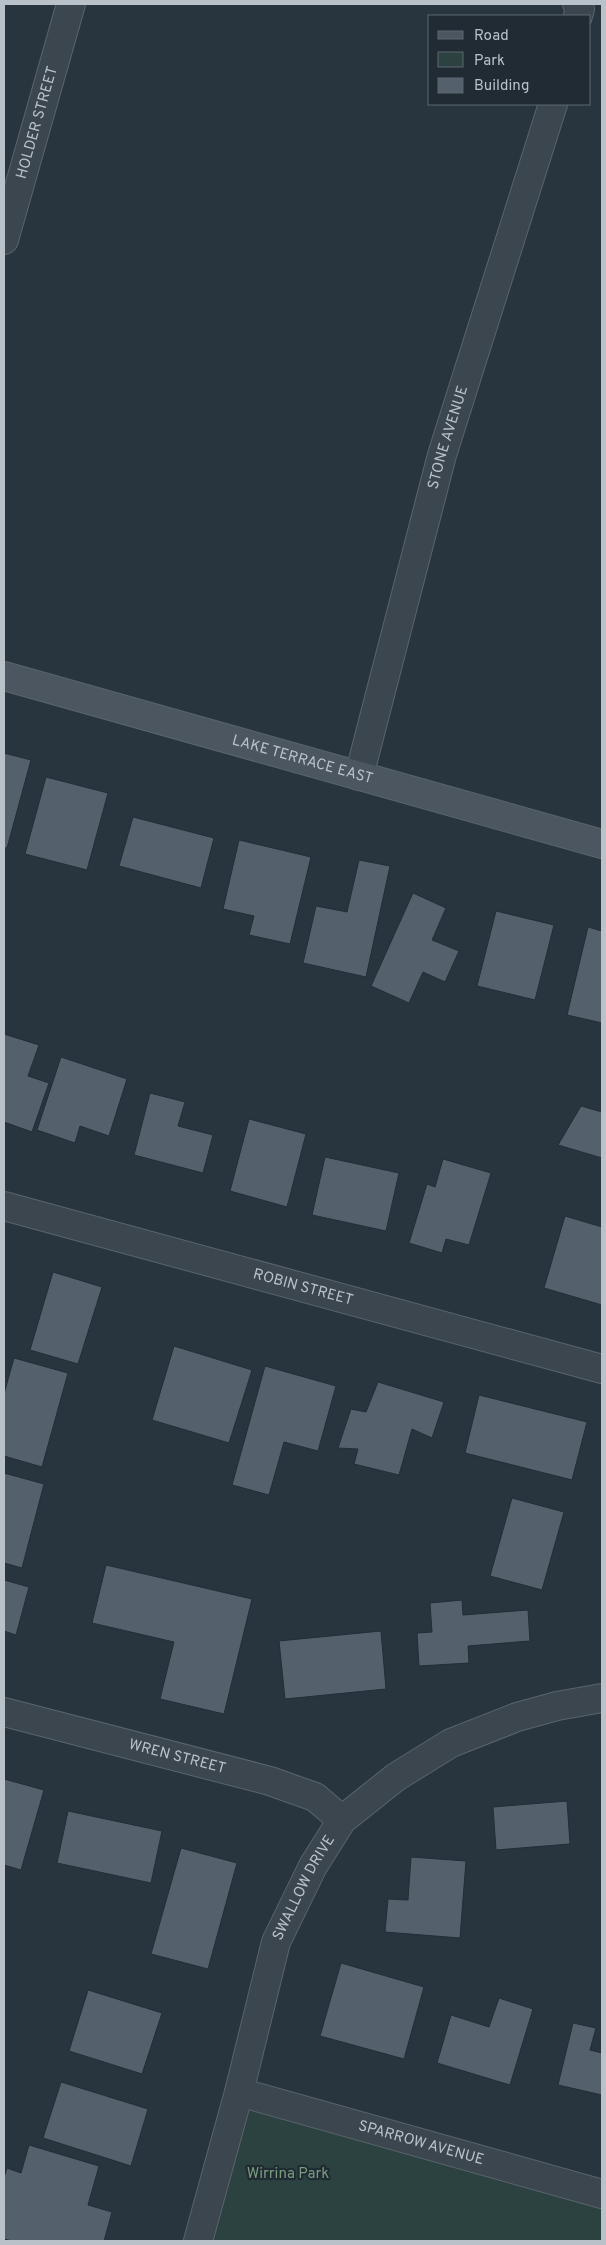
<svg xmlns="http://www.w3.org/2000/svg" width="606" height="2245" viewBox="0 0 606 2245" font-family="Overpass,sans-serif">
<style>
.green{fill:#2b4241}
.building{fill:#54606c;stroke:#232d36}
.lines{fill:none;stroke-linecap:round;stroke-linejoin:round}
.street-casing{stroke:#5a646c;stroke-width:30}
.secondary-casing{stroke:#5a646c;stroke-width:30}
.street{stroke:#3c464f;stroke-width:28}
.secondary{stroke:#4b5661;stroke-width:28}
.labels{text-anchor:middle;dominant-baseline:central;stroke-width:4.5;stroke-linejoin:round;paint-order:stroke}
.street-label{font-size:15px;fill:#b9c1c9;stroke:#212b34}
.park-label{font-size:15px;fill:#799d7d;stroke:#212b34}
</style>
<rect width="100%" height="100%" fill="#28353f"/>
<path class="green" d="M239,2092L602,2194V2241H198Z"/>
<path class="building" d="M4,753L31,760L7,848H4Z
M46,777L108,793L87,870L25,854Z
M133,817L214,838L201,888L119,866Z
M239,840L311,857L290,944L249,935L254,916L223,909Z
M359,860L390,866L366,977L303,963L316,906L347,912Z
M413,893L446,908L432,940L459,951L445,982L423,972L409,1003L371,986Z
M496,911L554,925L535,1000L477,986Z
M588,927L602,931V1023L567,1015Z
M4,1034L39,1045L28,1076L49,1083L32,1132L4,1122Z
M61,1057L127,1079L109,1136L80,1126L75,1143L37,1130Z
M150,1093L185,1102L178,1126L213,1135L203,1173L134,1155Z
M581,1106L602,1112V1158L558,1145Z
M249,1119L306,1134L287,1207L230,1191Z
M325,1157L399,1173L386,1231L312,1215Z
M443,1159L491,1173L469,1245L446,1239L442,1253L409,1243L427,1184L435,1187Z
M565,1216L602,1227V1305L544,1288Z
M53,1272L102,1287L78,1364L30,1350Z
M174,1346L252,1370L229,1443L152,1420Z
M14,1358L68,1373L42,1467L4,1456V1394Z
M265,1366L336,1386L318,1451L284,1442L269,1495L232,1485Z
M378,1382L444,1402L432,1438L412,1429L399,1475L354,1464L358,1449L338,1448L351,1409L366,1412Z
M479,1395L587,1422L572,1480L465,1453Z
M4,1473L44,1484L22,1568L4,1563Z
M512,1498L564,1512L542,1590L490,1576Z
M106,1565L252,1599L224,1714L160,1699L174,1642L92,1623Z
M4,1580L29,1587L16,1635L4,1631Z
M462,1600L463,1615L528,1610L530,1641L468,1646L469,1663L419,1666L417,1633L432,1632L430,1603Z
M381,1631L386,1689L285,1699L279,1641Z
M4,1779L44,1790L21,1870L4,1865Z
M567,1801L570,1844L496,1850L493,1807Z
M68,1811L162,1831L151,1883L57,1863Z
M181,1848L237,1863L208,1969L151,1954Z
M411,1857L466,1861L460,1938L385,1932L388,1899L408,1900Z
M341,1963L424,1987L404,2059L320,2036Z
M88,1990L162,2013L142,2074L69,2051Z
M499,1998L533,2009L510,2085L437,2063L451,2015L489,2027Z
M573,2023L596,2028L590,2050L602,2053V2095L558,2085Z
M61,2082L148,2109L131,2166L43,2138Z
M29,2145L99,2166L88,2205L112,2212L104,2241H12L4,2239V2178L7,2168L21,2173Z"/>
<g class="lines">
<g class="street-casing">
<g id="street">
<path d="M577,4L580,9L578,16"/>
<path id="s1" d="M4,240L71,4"/>
<path id="s2" d="M359,776L442,455L553,104"/>
<path id="s3" d="M4,1206L602,1369"/>
<path id="s4" d="M4,1712L270,1781L315,1797L342,1820"/>
<path id="s5" d="M239,2092L602,2194"/>
<path id="s6" d="M198,2241L239,2092L276,1942L313,1866L342,1820L396,1777L451,1743L517,1717L557,1706L602,1698"/>
</g>
</g>
<g class="secondary-casing">
<g id="secondary">
<path id="s7" d="M4,676L602,844"/>
</g>
</g>
<use href="#street" class="street"/>
<use href="#secondary" class="secondary"/>
</g>
<g class="labels">
<g class="street-label">
<text stroke="none"><textPath href="#s1" startOffset="122">HOLDER STREET</textPath></text>
<text stroke="none"><textPath href="#s2" startOffset="350">STONE AVENUE</textPath></text>
<text stroke="none"><textPath href="#s7" startOffset="310">LAKE TERRACE EAST</textPath></text>
<text stroke="none"><textPath href="#s3" startOffset="310">ROBIN STREET</textPath></text>
<text stroke="none"><textPath href="#s4" startOffset="179">WREN STREET</textPath></text>
<text stroke="none"><textPath href="#s6" startOffset="370">SWALLOW DRIVE</textPath></text>
<text stroke="none"><textPath href="#s5" startOffset="189">SPARROW AVENUE</textPath></text>
</g>
<g class="park-label">
<text x="288" y="2174">Wirrina Park</text>
</g>
</g>
<rect width="606" height="2245" fill="none" stroke="#b9c1c9" stroke-width="10"/>
<rect x="428" y="15" width="162" height="90" fill="#212b34" stroke="#5e6770"/>
<rect x="438" y="31" width="25" height="8" fill="#4b5661" stroke="#5e6770"/>
<text x="474" y="40" font-size="15" fill="#b9c1c9">Road</text>
<rect x="438" y="52" width="25" height="15" fill="#2b4241" stroke="#5e6770"/>
<text x="474" y="65" font-size="15" fill="#b9c1c9">Park</text>
<rect x="438" y="78" width="25" height="15" fill="#54606c" stroke="#5e6770"/>
<text x="474" y="90" font-size="15" fill="#b9c1c9">Building</text>
</svg>
